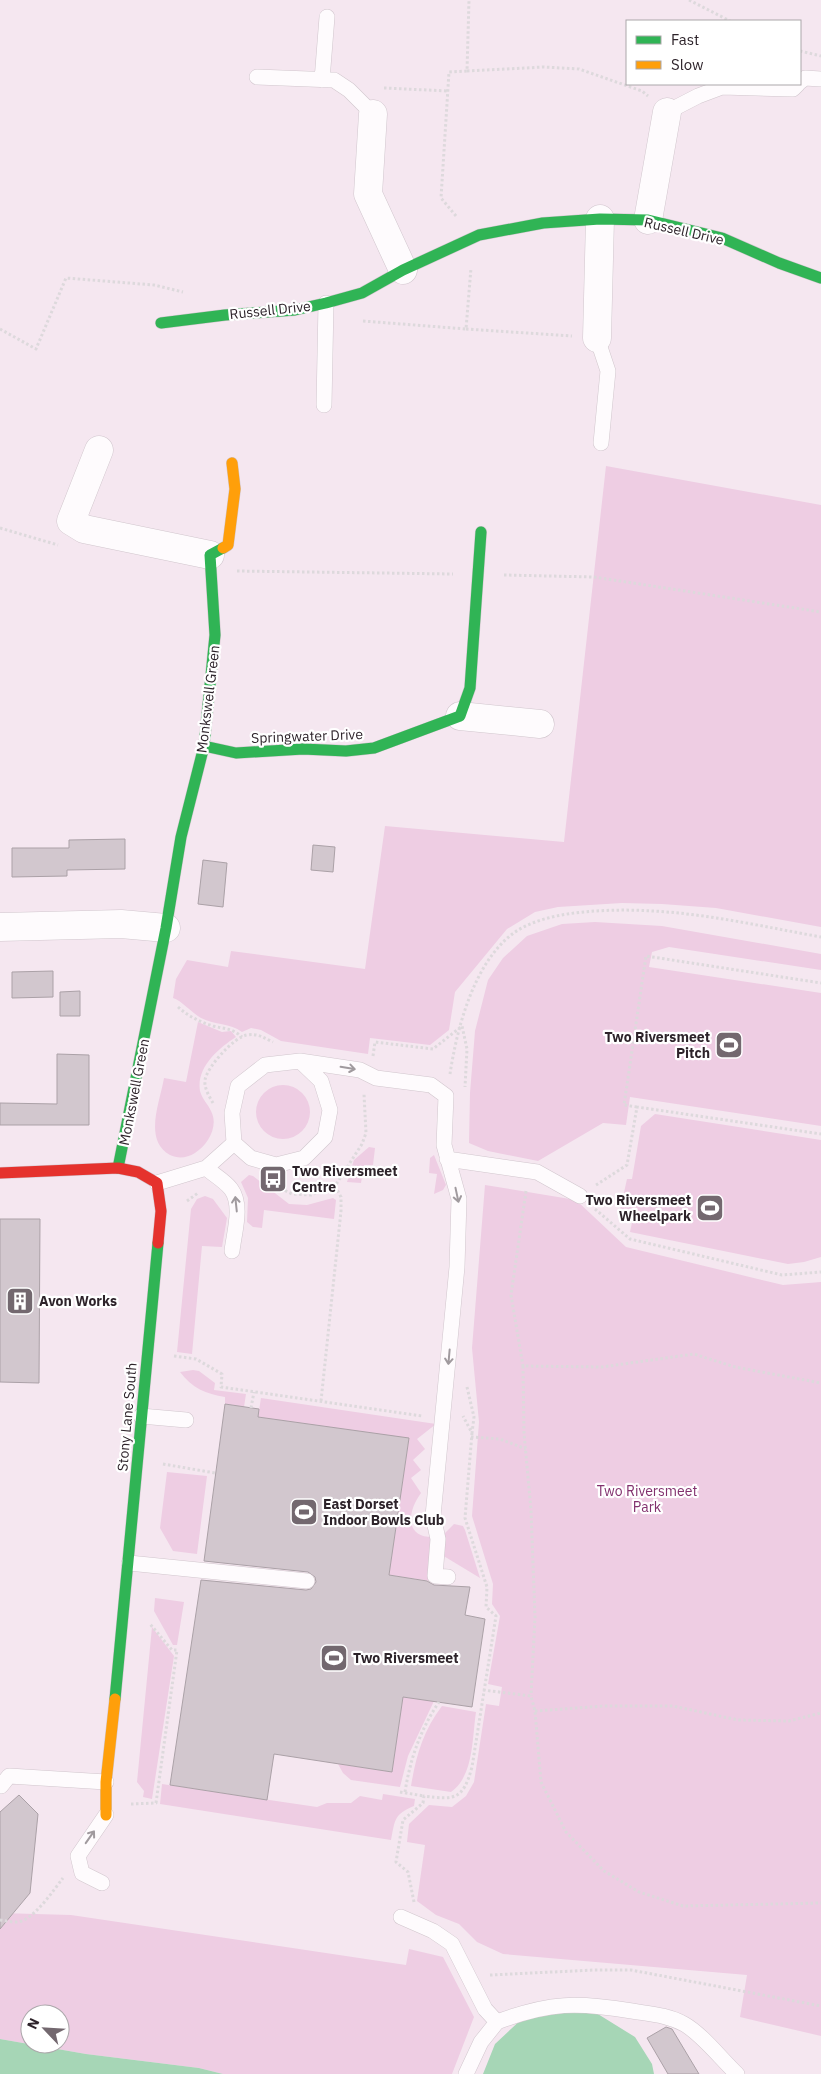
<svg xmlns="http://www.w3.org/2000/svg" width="821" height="2074" viewBox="0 0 821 2074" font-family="'IBM Plex Sans',sans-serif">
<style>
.green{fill:#eecde3;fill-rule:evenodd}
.water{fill:#a6d6b6}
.building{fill:#d2c7ce;stroke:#aba1a7}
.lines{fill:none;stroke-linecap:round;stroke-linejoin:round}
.lane-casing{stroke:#d1c6cd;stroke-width:16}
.street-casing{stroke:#d1c6cd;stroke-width:29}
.fast-casing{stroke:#d1c6cd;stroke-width:12}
.slow-casing{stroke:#d1c6cd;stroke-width:12}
.jam-casing{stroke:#d1c6cd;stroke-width:12}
.path{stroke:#ddd9dc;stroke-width:3;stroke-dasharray:2.5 2.5;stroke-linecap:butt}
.lane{stroke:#fefbfd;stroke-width:15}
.street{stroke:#fefbfd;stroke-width:28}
.fast{stroke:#30b455;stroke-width:11}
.slow{stroke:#ff9f0a;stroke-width:11}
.jam{stroke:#e5322d;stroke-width:11}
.oneway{stroke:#a09a9e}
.labels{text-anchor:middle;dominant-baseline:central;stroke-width:4.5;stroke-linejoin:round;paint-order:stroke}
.street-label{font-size:14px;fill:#2d232a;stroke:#fff}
.poi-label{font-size:14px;font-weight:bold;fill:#2d232a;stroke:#fff;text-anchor:start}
.park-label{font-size:14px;fill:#82316e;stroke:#fff}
</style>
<rect width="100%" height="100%" fill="#f5e7f0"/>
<path class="green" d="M606,466L821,505V927L716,908L662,904L622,903L558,907L535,912L507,929L455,992L449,1030L430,1045L370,1038L368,1054L281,1041L261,1030L251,1028L242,1032C230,1023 215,1025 201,1018C192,1013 181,1000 173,998L176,979L187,960L228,967L231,951L365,969L385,826L564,842Z
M595,922L662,926L821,954V970L669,947L652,952L649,967L821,993V1126L630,1097L626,1125L603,1123L538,1161L488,1151L469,1143L470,1093L475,1031L488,980L503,958L527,936L562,924Z
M198,1022L222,1032L231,1031L236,1037C219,1048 196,1067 200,1091C202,1099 208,1104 211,1111C219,1126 208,1145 195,1153C187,1158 178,1159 170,1155C143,1140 160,1102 164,1078L186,1082Z
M256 1112a27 27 0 1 1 54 0a27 27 0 1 1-54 0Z
M655,1114L821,1140V1257L804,1262L788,1264L630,1232L633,1218L619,1215L627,1179H632L641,1126Z
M369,1147L375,1148L373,1165H364L361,1183L347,1182L354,1160Z
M434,1155L446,1185L443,1190L434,1194L437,1174L429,1173L430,1158Z
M249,1175L253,1176L289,1204L307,1205L333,1198L336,1200L334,1219L264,1210L262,1228L253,1227L247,1222L248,1198L241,1182Z
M485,1185L576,1200L626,1247L783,1285L821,1282V2036L740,2017L747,1975L503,1954L477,1942L459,1924L436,1915L417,1901L425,1845L407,1842L409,1824L429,1805L452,1807L466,1796L474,1782L486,1704L499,1706L502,1687L488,1684L500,1616L492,1604L493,1584L472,1516L479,1422L472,1348Z
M205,1196L213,1199L227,1218L222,1247L202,1246L192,1354L177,1352L191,1209L197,1199Z
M193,1370L199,1371L215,1383L214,1390L246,1394L244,1407L225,1404V1397C206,1394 192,1388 180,1372Z
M261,1398L436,1424L417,1439L425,1449L413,1460L421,1470L411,1478L421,1493C407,1512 404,1539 436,1537L431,1581L389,1575L409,1439L258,1417Z
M167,1472L207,1476L197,1554L173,1551L160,1528Z
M454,1524L463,1526L465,1530L480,1578L442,1555L441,1537Z
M155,1598L184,1602L177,1645H173L154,1611Z
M152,1627L174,1656L152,1799L143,1797L144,1791L137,1782Z
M403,1697L434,1701L408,1756L400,1787L351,1780L343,1773L338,1764L392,1772Z
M442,1706L476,1712C472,1738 474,1776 451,1792L411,1786C416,1756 423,1731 442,1706Z
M162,1784L317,1807L327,1803H351L360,1796L382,1800L383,1794L415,1799L414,1806C394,1814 395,1820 391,1840L160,1804Z
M0,1913L71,1915L406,1965L409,1949L443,1957L474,2017L452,2074H223L199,2068L86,2054L0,2039ZM30,2014H60V2044H30Z"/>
<path class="water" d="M556,2010L593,2011L635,2037L652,2064L654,2074H483L495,2044L525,2016Z
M0,2039L86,2054L199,2068L223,2074H0Z"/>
<path class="building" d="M125,839V869L67,870V876L12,877V848H69V840Z
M313,845L335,847L333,872L311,870Z
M203,860L227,863L223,907L198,904Z
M53,971V997L12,998V972Z
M80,991V1016H60V992Z
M57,1054L89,1055V1125H0V1103L57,1104Z
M0,1219H40L39,1383L0,1382Z
M225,1404L259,1409L258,1417L409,1438L389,1575L427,1581L434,1585L470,1587L465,1615L485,1619L472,1707L403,1697L392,1772L274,1754L267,1800L170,1785L201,1580L306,1590L311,1589L316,1582L315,1577L308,1572L204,1561Z
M19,1795L38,1814L30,1893L0,1929V1812Z
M666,2027L672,2029L699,2074H668L647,2038Z"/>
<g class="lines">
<g class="lane-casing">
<path id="lane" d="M257,77L334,80L349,90L373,114
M322,80L327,17
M800,82L805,78L821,79
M667,112L698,96L722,87L793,89L798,84
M597,338L608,371L601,443
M324,405L326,303
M300,1061L360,1070L376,1078L431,1085L446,1096L444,1145L459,1199L457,1267L433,1516L438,1539L435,1576L448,1577
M300,1061L321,1081L330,1110L325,1137L304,1158L276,1165L251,1158L234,1143L232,1113L238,1086L265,1065Z
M447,1159L537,1172L580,1196
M206,1168C214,1175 225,1181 231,1189C243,1205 234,1233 232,1251
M157,1183L206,1168L234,1143
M141,1416L186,1420
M129,1563L307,1581
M1,1786L9,1776L106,1782
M102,1883L82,1873L78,1856L106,1815
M401,1917L433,1931L452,1944L485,2009L497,2022C550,2002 577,2002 632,2011C650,2014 668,2015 684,2024C702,2034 722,2060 737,2074
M466,2074L481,2042L497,2022"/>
</g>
<g class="street-casing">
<path id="street" d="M373,114L368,194L403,270
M648,220L667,112
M597,338L600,219
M99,450L71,521L84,529L210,555
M460,716L540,724
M0,927L121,924L166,928"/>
</g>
<g class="fast-casing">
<path id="fast" d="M161,323L225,315L295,310L326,303L362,293L403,270L479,235L543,223L600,219L648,220L722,238L779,263L821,278
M204,746L236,753L303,749L346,751L374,748L460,716L470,688L481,532
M118,1168L166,928L181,837L204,746L215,635L210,555L223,548
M115,1699L158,1243"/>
</g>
<g class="slow-casing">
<path id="slow" d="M223,548L228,545L235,489L232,463
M106,1815V1782L115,1699"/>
</g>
<g class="jam-casing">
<path id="jam" d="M0,1173L118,1168L138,1172L157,1183L161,1211L158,1243"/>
</g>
<path class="path" d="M689,0L730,21
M800,51L821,56
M467,71L544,67L579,69L642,91L648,96
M384,88L448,91
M456,216L441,198L449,72L467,71L469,0
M363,321L466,329L471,268
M0,329L36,349L66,278L154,285L183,292
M466,329L572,336
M0,528L58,545
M237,571L453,574
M504,575L594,577L821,612
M178,1007C188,1016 200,1022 213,1026C224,1029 232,1028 242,1037
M373,1056L375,1042L433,1049L462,1026L467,1049L465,1087
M450,1074C457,1028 474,961 515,932C538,917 568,913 595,911C675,906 744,923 821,937
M213,1103C209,1096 204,1088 205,1080C207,1067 234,1037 247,1035C258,1033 264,1038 273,1042
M637,1107L624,1105L646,956L821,983
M596,1185L627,1165L637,1107L821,1134
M276,1186L292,1194L311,1195L335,1186L362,1144L366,1133L364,1094
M526,1191L511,1295L523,1366L602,1367L694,1354L735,1367L821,1383
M187,1201L198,1193
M595,1209L630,1239L782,1275L821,1272
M174,1356L196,1359L222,1374L221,1387L422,1416
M523,1366L524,1433L531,1510L535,1617L531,1696
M467,1387L474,1417L472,1433
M321,1401L341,1211V1197L335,1186
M251,1408L254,1392
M471,1437L500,1439L526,1449
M163,1464L215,1473
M483,1690L531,1696L535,1711L541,1782L566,1832L604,1871L639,1892L683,1906L821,1903
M535,1711L604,1706H673L738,1720L789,1721L821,1713
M400,1792L424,1796
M405,1792C410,1760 420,1730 439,1702
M131,1804L156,1803L177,1650H172L150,1624
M414,1902L408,1872L396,1862L403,1820L423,1803L424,1796C455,1800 463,1800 472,1767L496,1616L486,1607L487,1587L465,1518L472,1433L463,1416
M0,1920C8,1921 17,1924 24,1920C38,1913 53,1891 63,1878
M490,1975L594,1970H631L821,2006"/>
<use href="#lane" class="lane"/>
<use href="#street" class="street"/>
<use href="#fast" class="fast"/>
<use href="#slow" class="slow"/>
<use href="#jam" class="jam"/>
</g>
<defs><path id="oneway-shaft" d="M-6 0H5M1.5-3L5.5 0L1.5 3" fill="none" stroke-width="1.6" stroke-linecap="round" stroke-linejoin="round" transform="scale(1.25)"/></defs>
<g class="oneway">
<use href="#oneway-shaft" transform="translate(348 1068) rotate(9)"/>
<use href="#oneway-shaft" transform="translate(457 1195) rotate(78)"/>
<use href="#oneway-shaft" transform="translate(236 1204) rotate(-96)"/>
<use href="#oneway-shaft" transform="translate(449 1357) rotate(95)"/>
<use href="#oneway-shaft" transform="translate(90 1837) rotate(-55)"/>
</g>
<defs>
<g id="stadium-square" transform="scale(1.4375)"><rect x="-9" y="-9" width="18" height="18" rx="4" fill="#73686f" stroke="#fff"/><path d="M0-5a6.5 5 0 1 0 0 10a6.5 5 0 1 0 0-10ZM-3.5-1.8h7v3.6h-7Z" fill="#fff"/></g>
<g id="bus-square" transform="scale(1.4375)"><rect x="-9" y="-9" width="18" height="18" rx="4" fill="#73686f" stroke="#fff"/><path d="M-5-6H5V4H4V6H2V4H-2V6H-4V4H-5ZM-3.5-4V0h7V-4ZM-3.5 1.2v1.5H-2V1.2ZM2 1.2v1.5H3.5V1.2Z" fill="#fff"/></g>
<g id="building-square" transform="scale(1.4375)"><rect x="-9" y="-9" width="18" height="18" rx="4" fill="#73686f" stroke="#fff"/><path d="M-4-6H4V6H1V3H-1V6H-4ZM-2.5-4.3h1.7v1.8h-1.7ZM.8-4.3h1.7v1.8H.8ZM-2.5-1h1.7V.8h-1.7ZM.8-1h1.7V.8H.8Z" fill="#fff"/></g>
</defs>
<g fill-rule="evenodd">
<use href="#stadium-square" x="729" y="1045"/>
<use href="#bus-square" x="273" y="1179"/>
<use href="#stadium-square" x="710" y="1208"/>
<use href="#building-square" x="20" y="1301"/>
<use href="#stadium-square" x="304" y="1512"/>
<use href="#stadium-square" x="334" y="1658"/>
</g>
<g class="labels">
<g class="street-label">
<text transform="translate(684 231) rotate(13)">Russell Drive</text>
<text transform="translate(270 310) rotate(-6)">Russell Drive</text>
<text transform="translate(208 699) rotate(-83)">Monkswell Green</text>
<text transform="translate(307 736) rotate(-2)">Springwater Drive</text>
<text transform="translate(134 1092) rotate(-79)">Monkswell Green</text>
<text transform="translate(127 1417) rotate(-85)">Stony Lane South</text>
</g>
<g class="poi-label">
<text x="710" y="1037" text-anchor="end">Two Riversmeet<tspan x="710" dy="16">Pitch</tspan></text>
<text x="292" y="1171">Two Riversmeet<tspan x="292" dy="16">Centre</tspan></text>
<text x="691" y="1200" text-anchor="end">Two Riversmeet<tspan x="691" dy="16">Wheelpark</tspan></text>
<text x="39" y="1301">Avon Works</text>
<text x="323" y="1504">East Dorset<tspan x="323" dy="16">Indoor Bowls Club</tspan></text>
<text x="353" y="1658">Two Riversmeet</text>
</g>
<g class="park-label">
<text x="647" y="1491">Two Riversmeet<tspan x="647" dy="16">Park</tspan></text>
</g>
</g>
<rect x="626" y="20" width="175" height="65" fill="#ffffff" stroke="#aba7aa"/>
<rect x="636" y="36" width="25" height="8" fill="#30b455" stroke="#aba7aa"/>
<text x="671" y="45" font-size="15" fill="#2d232a">Fast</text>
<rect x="636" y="61" width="25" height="8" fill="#ff9f0a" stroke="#aba7aa"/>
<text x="671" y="70" font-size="15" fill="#2d232a">Slow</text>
<g transform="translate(45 2029) rotate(295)"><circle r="24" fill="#ffffff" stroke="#aba7aa"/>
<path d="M0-4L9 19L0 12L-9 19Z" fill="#73686f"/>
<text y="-8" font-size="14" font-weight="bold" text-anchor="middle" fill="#2d232a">N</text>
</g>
</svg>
